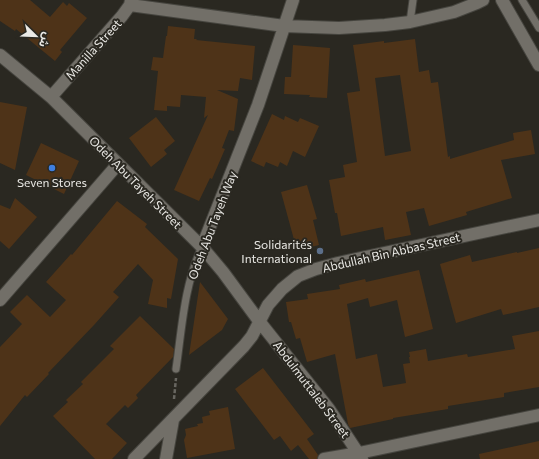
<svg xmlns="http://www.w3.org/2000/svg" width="539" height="459" viewBox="0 0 539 459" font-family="Commissioner,'Noto Sans Arabic',sans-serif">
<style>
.building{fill:#4e3318;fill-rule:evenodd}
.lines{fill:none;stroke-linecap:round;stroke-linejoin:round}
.service-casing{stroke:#46453f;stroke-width:9}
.minor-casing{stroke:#46453f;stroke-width:14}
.secondary-casing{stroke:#46453f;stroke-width:14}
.path{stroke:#686660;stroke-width:2.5;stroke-dasharray:4 2;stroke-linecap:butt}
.service{stroke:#726f68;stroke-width:7}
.minor{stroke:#726f68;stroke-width:12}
.secondary{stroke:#726f68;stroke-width:12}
.shop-dot{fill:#3f7fe0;stroke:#2a2821;stroke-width:1.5}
.service-dot{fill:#5c6f8a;stroke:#2a2821;stroke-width:1.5}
.labels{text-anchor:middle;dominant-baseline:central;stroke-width:4;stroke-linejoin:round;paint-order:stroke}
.street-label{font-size:12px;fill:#eae9e5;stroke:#2a2821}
.poi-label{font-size:12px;fill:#eae9e5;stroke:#2a2821}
</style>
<rect width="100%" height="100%" fill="#2a2821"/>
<path class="building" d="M0,0H30L50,17L63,2L67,6L69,3L87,18L60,50L62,52L55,61L16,29L15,31L0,21Z
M168,26L195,29L194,39H197L196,40L255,46L252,80L240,78L238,91L217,90L238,99L234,131L229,130L222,148L225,149L212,179L210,178L199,201L174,190L208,115L204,118L206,97L181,95L180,107L167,106V111L154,110L158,71L151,70L153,57L163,58L166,36H167Z
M415,39L419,72L429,70L431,83L438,82L448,157L450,156V159L514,140L513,133L531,130L535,154L501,160L512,198L466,212L467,215L429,226L424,208L406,212L411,235L385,240L383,227L341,236L337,213H335L329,180L345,177L343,165L357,162L347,93L360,91L353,45L384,41V43ZM400,75L411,151L385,156L375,78Z
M293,45L330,48L327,98L309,97L310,95L284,94L285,77H291Z
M0,102L27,107L15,170L0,163Z
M272,114L284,120L285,116L298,122L300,118L319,126L305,157L293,151L287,166L280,162L278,167L266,162L264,167L251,161Z
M156,117L175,141L164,150L167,154L151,167L129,138Z
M41,143L79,161L64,194L26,175Z
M307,185L317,219L313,220L319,245L307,248L306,244L296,247L281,192Z
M15,198L37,217L9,249L0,241V205L10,209Z
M117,201L147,224L145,227L178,259L171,299L167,298V308L148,304L153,280L138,264L113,292L119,297L94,325L48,373L49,374L27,397L25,395L0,426V347L22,324L10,312L27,295L50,317L66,300L46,282L71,254L72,255Z
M539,248V307L503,315L501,309L456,323L440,264L470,255L472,262L517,252V253Z
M419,270L433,329L405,337L397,300L370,307L368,298L347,304L356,359L377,354L383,387L406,383L403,364L410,363L409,357H410L409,352L426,349L428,361L467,354L468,357L515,349L512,336L539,331V387L504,393V397L448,406V409L393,418V419L350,428L348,424L335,354L307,362L300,338L296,339L291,322H289L286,302L308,299L307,294L340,289L339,285L365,279L366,282Z
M200,282L228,319L222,330L189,355Z
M140,316L174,349L173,357L136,395L138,398L128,408L125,405L106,424L127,443L112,459H95L53,416L68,402L66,400L83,384L81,382L114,349L110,346Z
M263,368L314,434L307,439L318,455L317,459H309L298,445L291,451L280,436L274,440L235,389Z
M228,407L235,449L187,458L184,440L186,435L185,429L198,426L197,424L203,423L202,417L210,415L209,411Z
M539,441V459H480L479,454Z"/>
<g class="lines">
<g class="service-casing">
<path id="service" d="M522,0L539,28
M410,22L413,0
M176,369C182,328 184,285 202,247"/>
</g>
<g class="minor-casing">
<path id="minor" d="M130,5L284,26L339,28L385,25L410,22L454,12L477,3L483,0
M0,55L51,97L202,247L223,272L259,321L329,409L362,459
M51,97L122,16L130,5L131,0
M202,247L258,105L293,0
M0,300L118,164
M134,459L244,346L252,336L268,305L282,289L298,276L316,269L338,263L539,220
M166,459L173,420
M324,459L359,453L539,415"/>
</g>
<g class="secondary-casing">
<path id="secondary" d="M502,0L539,65"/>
</g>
<path class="path" d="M174,399L176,378"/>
<use href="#service" class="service"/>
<use href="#minor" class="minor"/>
<use href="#secondary" class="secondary"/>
</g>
<circle class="shop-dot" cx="52" cy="168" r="4"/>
<circle class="service-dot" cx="320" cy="251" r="4"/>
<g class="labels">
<g class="street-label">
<text transform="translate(93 49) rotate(-48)">Manilla Street</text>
<text transform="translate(136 182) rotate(45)">Odeh Abu Tayeh Street</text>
<text transform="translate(212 225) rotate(-69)">Odeh Abu Tayeh Way</text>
<text transform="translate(391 252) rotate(-13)">Abdullah Bin Abbas Street</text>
<text transform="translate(312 389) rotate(53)">Abdulmuttaleb Street</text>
</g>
<g class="poi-label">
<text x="52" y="182">Seven Stores</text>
<text x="312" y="244" text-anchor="end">Solidarités<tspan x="312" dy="14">International</tspan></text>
</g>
</g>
<g transform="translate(36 36) rotate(113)" stroke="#2a2821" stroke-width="3" paint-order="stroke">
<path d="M0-3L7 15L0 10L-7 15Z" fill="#eae9e5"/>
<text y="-6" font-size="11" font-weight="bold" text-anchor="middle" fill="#eae9e5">ش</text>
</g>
</svg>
